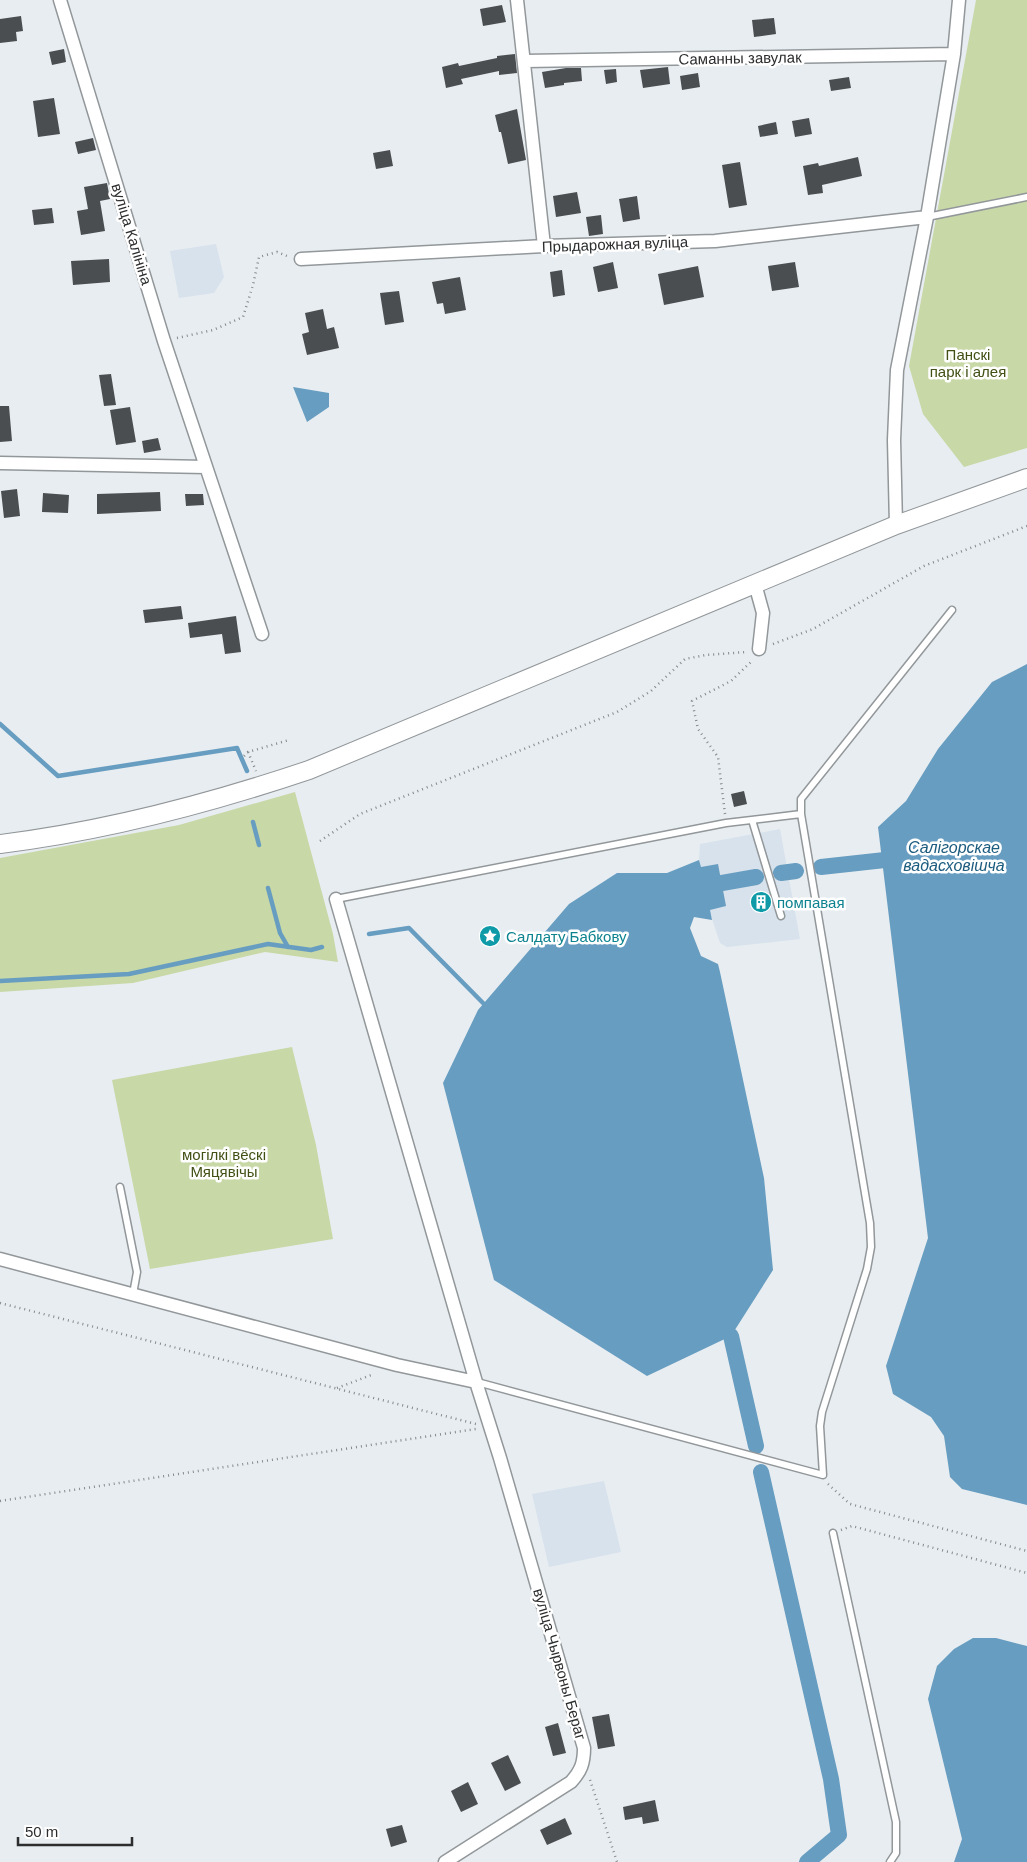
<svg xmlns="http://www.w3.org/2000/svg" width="1027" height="1862" viewBox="0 0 1027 1862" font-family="Helvetica,sans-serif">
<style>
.built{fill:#d7e2ec}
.green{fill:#c8d8a7}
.water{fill:#679dc0}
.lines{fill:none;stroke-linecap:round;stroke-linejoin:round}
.stream{stroke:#679dc0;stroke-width:4.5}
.canal{stroke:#679dc0;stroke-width:16}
.building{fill:#4a4e51}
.service-casing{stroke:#92979a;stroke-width:9}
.minor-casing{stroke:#92979a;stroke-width:15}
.secondary-casing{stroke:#92979a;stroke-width:20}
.path{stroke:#85898b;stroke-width:2.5;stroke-dasharray:1 4;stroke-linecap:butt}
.service{stroke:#fff;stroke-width:6}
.minor{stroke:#fff;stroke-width:12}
.secondary{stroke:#fff;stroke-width:18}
.labels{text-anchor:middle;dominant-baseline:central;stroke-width:5;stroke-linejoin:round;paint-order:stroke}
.street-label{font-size:15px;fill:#2b2d2e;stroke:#fff}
.park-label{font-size:15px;fill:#415014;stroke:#fff}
.culture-label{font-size:15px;fill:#0d838f;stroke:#fff;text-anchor:start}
.water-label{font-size:16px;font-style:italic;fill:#1c5c7f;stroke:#fff}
</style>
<rect width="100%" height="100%" fill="#e8edf1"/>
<path class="built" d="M216,244L224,277L214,293L179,298L170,251Z
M780,829L800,939L727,947L720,943L709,910L699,860L700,844Z
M604,1481L621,1552L549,1567L532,1494Z"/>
<path class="green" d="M976,0H1027V448L964,467L923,414L909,366Z
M295,792L333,934L338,962L265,952L133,983L0,992V858L179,825Z
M292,1047L316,1145L333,1239L150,1269L112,1080Z"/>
<path class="water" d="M293,387L329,393V407L307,422Z
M1027,664V1505L962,1489L950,1477L944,1436L931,1417L893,1394L886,1366L928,1238L878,827L906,801L938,749L992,682Z
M699,860L701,867L718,864L726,906L710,910L712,920L694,917L690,928L701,956L718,964L720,972L764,1178L773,1270L731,1336L647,1376L494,1280L443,1083L478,1010L569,904L617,873H667Z
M973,1638H996L1027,1646V1862H954L962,1839L928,1699L937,1666L954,1649Z"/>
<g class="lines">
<path class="stream" d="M0,724L58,776L237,748L247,771
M253,822L259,845
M268,888L280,933L288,947
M369,934L409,928L483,1003
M0,981L129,974L268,944L311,950L322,947"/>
<path class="canal" d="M821,867L903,858
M781,873L796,871
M722,883L756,877
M731,1336L756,1446
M761,1472L831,1779L839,1835L807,1862"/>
</g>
<path class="building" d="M502,5L506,22L483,26L480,9Z
M21,16L23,31L16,32L17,41L0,43V19Z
M774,18L776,34L754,37L752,20Z
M64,49L66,62L52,65L49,52Z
M515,54L517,73L499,75V71L461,79L463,84L446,88L442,67L458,63L459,66L497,58V56Z
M668,67L670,84L643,88L640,70Z
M566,68H581L582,81L564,83V85L545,88L542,72Z
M616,69L617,82L606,84L604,70Z
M698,73L700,87L682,90L680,76Z
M849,77L851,88L831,91L829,80Z
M54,98L60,134L38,137L33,101Z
M517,109L526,160L508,164L501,132H499L495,115Z
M809,118L812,134L795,137L792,121Z
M776,122L778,134L760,137L758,126Z
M93,138L96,150L78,154L75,142Z
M390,150L393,166L376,169L373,153Z
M858,157L862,176L822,185L823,193L808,195L803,166L818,163L819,166Z
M740,162L747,205L729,208L722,165Z
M107,183L110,199L100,201L105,231L81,235L77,211L88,209L84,187Z
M577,192L581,213L556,217L553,196Z
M637,196L640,219L623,222L619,199Z
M52,208L54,223L34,225L32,210Z
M601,215L603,234L589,236L586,217Z
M109,259L110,282L73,285L71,261Z
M613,262L618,288L598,292L593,267Z
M795,262L799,287L772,291L768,266Z
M698,266L704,297L664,305L658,274Z
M562,270L565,295L553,297L550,272Z
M460,277L466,310L445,314L443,303L437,304L432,282Z
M399,291L404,322L385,325L380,293Z
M323,309L327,329L334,327L339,348L307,355L302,334L309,332L305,313Z
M111,374L116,405L104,406L99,375Z
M0,406H9L12,441L0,442Z
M130,407L136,442L116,445L110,410Z
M158,438L161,450L144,453L142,441Z
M17,489L20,516L4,518L1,491Z
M160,492L161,511L97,514V494Z
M43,493L69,495L68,513L42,512Z
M185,494H203L204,505L186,506Z
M181,606L183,619L145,623L143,610Z
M236,616L241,652L225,654L222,634L190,638L188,623Z
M744,791L747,804L734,807L731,794Z
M767,894L769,908L755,910L753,896Z
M609,1714L615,1746L598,1749L592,1717Z
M558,1723L566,1753L553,1756L545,1727Z
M508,1755L521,1783L505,1791L491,1763Z
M468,1782L478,1804L461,1812L451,1791Z
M655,1800L659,1821L643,1824L642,1817L625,1820L623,1807Z
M565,1818L572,1834L547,1845L540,1830Z
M402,1825L407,1842L391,1847L386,1829Z"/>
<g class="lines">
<g class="service-casing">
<path id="service" d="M927,217L1027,197
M801,814V799L952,610
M752,820L781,916
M336,899L726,823L801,814L870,1223L871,1247L867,1269L822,1412L820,1426L823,1475L477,1382
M120,1187L137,1272L133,1294
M833,1533L896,1822V1853L890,1862"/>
</g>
<g class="minor-casing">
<path id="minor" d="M60,0L164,341L262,634
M517,0L544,246
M525,61L954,54
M301,259L544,246L715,241L927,217
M0,463L206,467
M896,525L894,440L897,370L927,217L954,54L959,0
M755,584L763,613L759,649
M336,899L476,1382L500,1458L584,1748C584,1763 581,1771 571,1782L445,1862
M0,1259L397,1365L476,1382"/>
</g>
<g class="secondary-casing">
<path id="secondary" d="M0,844C106,831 208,804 309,770L896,525L1027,478"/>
</g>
<path class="path" d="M177,338L213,330L243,317L253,285L259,257L277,252L287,256
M773,644L813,629L924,566L1027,526
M248,752L256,771
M244,756L248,752L289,740
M725,814L718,757L698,729L692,701L731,681L753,660
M320,841L360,814L617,712L651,691L685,659L706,655L746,652
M0,1303L476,1424
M337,1388L374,1374
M828,1484L850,1504L1027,1551
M0,1501L476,1429
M841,1530L852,1526L1027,1573
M590,1780L617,1862"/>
<use href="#service" class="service"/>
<use href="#minor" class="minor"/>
<use href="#secondary" class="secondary"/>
</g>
<defs>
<g id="building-disc" transform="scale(1.125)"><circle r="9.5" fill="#0f9aa8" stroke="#fff"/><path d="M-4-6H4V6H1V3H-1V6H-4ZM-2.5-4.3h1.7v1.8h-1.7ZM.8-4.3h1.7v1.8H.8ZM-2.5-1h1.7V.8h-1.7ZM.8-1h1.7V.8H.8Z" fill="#fff"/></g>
<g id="sight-disc" transform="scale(1.125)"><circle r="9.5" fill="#0f9aa8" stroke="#fff"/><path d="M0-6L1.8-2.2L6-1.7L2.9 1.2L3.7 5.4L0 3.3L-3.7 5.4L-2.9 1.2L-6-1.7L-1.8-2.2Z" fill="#fff"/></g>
</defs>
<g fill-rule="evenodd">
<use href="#building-disc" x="761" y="902"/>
<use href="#sight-disc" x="490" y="936"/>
</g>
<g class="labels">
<g class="street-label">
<text transform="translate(740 58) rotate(-1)">Саманны завулак</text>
<text transform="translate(132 234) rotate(73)">вуліца Калініна</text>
<text transform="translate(615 244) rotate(-2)">Прыдарожная вуліца</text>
<text transform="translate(560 1664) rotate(74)">вуліца Чырвоны Бераг</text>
</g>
<g class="park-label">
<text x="968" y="354">Панскі<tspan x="968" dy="17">парк і алея</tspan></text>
<text x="224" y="1154">могілкі вёскі<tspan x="224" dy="17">Мяцявічы</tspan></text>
</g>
<g class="culture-label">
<text x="777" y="902">помпавая</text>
<text x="506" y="936">Салдату Бабкову</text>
</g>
<g class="water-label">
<text x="954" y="847">Салігорскае<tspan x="954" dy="18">вадасховішча</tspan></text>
</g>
</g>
<path d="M18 1837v8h114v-8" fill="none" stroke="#2b2d2e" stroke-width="2.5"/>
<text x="25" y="1837" font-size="15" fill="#2b2d2e" stroke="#ffffff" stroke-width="4" paint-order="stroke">50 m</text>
</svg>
